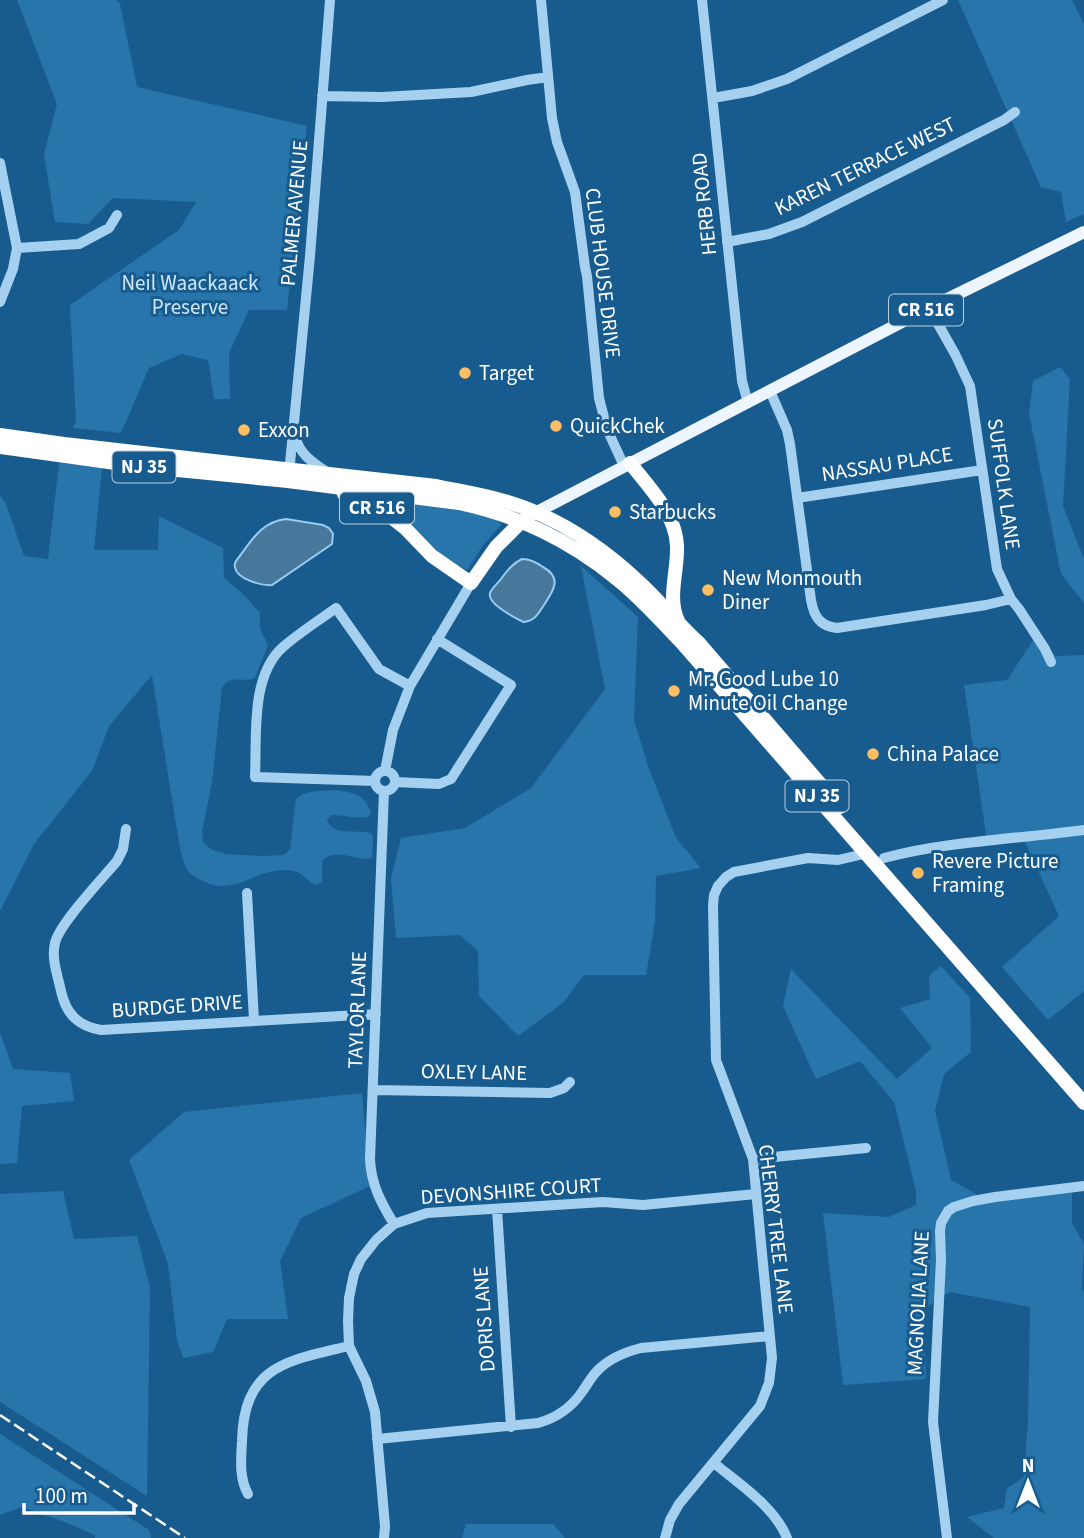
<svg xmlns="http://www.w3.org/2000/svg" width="1084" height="1538" viewBox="0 0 1084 1538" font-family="'Source Sans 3',sans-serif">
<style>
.green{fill:#2875ab}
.water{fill:#47779b;stroke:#98cdf1;stroke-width:2}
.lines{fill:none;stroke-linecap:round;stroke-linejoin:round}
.minor{stroke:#a5d0ef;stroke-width:10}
.major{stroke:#edf6ff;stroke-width:12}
.highway{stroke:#fff;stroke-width:14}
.rail{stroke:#fff;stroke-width:2.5;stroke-dasharray:12 5;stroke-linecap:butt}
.poi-dot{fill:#ffbe63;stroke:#185c8f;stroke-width:2.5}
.labels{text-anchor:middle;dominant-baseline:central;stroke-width:6;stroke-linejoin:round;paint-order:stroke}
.shield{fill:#185c8f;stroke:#bacedd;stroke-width:2}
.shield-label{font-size:19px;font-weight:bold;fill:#fff}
.street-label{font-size:21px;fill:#fff;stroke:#185c8f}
.park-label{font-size:21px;fill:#cce7fb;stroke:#185c8f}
.poi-label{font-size:21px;fill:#fff;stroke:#185c8f;text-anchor:start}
</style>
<rect width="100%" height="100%" fill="#185c8f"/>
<path class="green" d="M17,0H117L120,4L137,87L307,126L287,310H249L229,353L230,399H214L208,360L182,354L149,368L121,433L73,428L76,421L70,305L179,230L196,202L113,198L88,224L55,222L44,154L57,104Z
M958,0H1072L1084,24V214L1066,222L1061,192L1041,187Z
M1060,367L1070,379L1063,506L1084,559V603L1061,574L1029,413L1033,381Z
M59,463L102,468L94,550H158L159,516L223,548L224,578L243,594L260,613V629L268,645L255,678C243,683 229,674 222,688L212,782L202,832L203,842L212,850L226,854L262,856L284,855L290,849L296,799C306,788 344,788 357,795C364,798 369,806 371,813L369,817C356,819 344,815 331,815L327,820C333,837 357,829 371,833L373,837L372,858C355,862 337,846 322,861V882L317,885C302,880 306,870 284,870C255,870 233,896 205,882C185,873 186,869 180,849L152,675L109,726L92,771L34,844L0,911V495L6,504L24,556L48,559Z
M380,500L460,509L500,520L499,523L502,524L483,545L468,569H465L441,554L411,524L379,502Z
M581,566L638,617L634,720L648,766L676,838L701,868L656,876L655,922L646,975H584L564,1002L518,1036L479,996L478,951L460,935L396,938L391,878L401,838L465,828L531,788L605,689Z
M1036,636L1056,656L1084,655V991L1048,1020L1002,967L1059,916L1023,838L987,841L964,685L1007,680Z
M941,966L970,998L971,1052L944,1074L935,1111L951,1180L981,1197L1072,1188V1223L1084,1244L1082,1289L1084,1293V1538H994L967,1517L1004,1508L1007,1488L1024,1477L1028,1420L1030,1307L950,1292L923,1309L926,1379L843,1385L823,1213L889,1217L916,1205V1191L894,1102L860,1061L816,1079L783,1006L791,969L897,1079L932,1048L900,1008L930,999L929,976Z
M0,1032L13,1069L70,1073L74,1101L22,1106L17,1163L0,1164Z
M362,1093L370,1186L301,1218L280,1261L288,1319H227L213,1352L183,1358L177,1340L168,1264L129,1160L184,1112Z
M63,1191L74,1239L137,1236L150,1288L147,1496L0,1402V1194Z
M0,1434L149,1530L151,1538H95V1535L62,1521L22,1507L0,1515Z
M466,1524H553L565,1538H462Z"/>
<path class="water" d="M286,519L323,525L329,528L333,534L332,544L272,585C262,586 236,579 235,567C234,565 235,563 236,561C251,542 260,522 286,519Z
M522,559C530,559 536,562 543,567C563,578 553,591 544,605C538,614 535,621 523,622C514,617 487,604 490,593C492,588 498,583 501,579C507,571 513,563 522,559Z"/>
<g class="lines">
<path class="minor" d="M541,0L552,118L557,142L575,192L585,267L587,276L599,398L607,429L624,466
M702,0L742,381L748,403
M322,96L382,97L471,92L527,80L548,77
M713,98L752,91L787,79L943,0
M0,163L17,248L13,269L0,302
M727,242L769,234L802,222L1004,120L1015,112
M17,248L79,244L109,228L117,215
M929,308L955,354L970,386L997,569L1011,599L1019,609L1045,649L1051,662
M770,391L787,430L790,444L811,600C814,617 820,626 837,628L986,605L1011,599
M295,436C300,455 312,462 328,473
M289,474L310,256L330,0
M797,498L982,470
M375 781a10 10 0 1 1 20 0a10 10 0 1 1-20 0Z
M385,771L393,730L410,686L471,583
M375,781L255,777C257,737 250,676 283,647C299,633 318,621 336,608L379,669L410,686
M395,782L439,784L451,779L511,685L437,639
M384,791L370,1159C371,1184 381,1203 394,1224
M126,829L123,849L117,861C103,878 59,924 55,943C51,959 58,976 61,991C66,1014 78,1026 101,1030L376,1014
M884,858C948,841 1018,839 1084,830
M247,893L254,1020
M373,1090L550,1093L564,1088L570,1082
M753,1159L866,1148
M497,1209L511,1427
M377,1439L538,1423C556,1418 571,1408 582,1392C587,1385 591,1377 598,1370C610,1358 625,1352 641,1348L770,1336
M714,1463C739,1484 775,1507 787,1538
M248,1494C239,1478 241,1460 242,1441C244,1365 287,1361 349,1346
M384,1538L385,1526L375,1412L366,1381L349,1346L348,1321L349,1298L354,1274L361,1259L376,1240L394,1224L427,1213L603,1202L643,1205L756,1194
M665,1538L670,1520L679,1504L760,1406L769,1383L772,1358L753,1159L716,1060L713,905L714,895L718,886L726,877L734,872L808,858L838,860L868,853
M947,1538L933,1422L941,1260L940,1231L941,1223L948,1211L954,1207L973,1201L995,1197L1084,1186"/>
<path class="major" d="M531,515L929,308L1084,232"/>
<path class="highway" d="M0,435L64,444L436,486C469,493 504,498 535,512C573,528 608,553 638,581C659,600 677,623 699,643L840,807
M0,447L137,466L288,481L459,503C519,516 569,540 617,579C641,598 661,621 682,643L1084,1103
M630,463C649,487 676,514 677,546C678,572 667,597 678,621
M344,494L363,501L386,513L405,528L432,556L471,583L496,547L522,521"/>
<path class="rail" d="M0,1415L185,1538"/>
</g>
<g class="poi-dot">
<circle cx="465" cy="373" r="7"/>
<circle cx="556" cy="426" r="7"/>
<circle cx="244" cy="430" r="7"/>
<circle cx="615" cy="512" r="7"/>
<circle cx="708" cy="590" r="7"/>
<circle cx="674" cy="691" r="7"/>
<circle cx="873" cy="754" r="7"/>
<circle cx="918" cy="873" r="7"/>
</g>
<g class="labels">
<g class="shield">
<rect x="889" y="294.5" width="74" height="31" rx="5"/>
<rect x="112.5" y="451.5" width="63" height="31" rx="5"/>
<rect x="340" y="492.5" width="74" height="31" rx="5"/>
<rect x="785.5" y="780.5" width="63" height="31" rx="5"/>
</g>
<g class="shield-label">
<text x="926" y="310">CR 516</text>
<text x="144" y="467">NJ 35</text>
<text x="377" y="508">CR 516</text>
<text x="817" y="796">NJ 35</text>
</g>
<g class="street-label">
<text transform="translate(865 166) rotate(-26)">KAREN TERRACE WEST</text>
<text transform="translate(704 204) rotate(-96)">HERB ROAD</text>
<text transform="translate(294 213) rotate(-85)">PALMER AVENUE</text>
<text transform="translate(603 273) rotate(83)">CLUB HOUSE DRIVE</text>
<text transform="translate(887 464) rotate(-9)">NASSAU PLACE</text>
<text transform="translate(1004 484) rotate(82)">SUFFOLK LANE</text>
<text transform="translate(177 1006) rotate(-4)">BURDGE DRIVE</text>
<text transform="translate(357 1010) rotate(-88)">TAYLOR LANE</text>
<text transform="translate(474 1072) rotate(1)">OXLEY LANE</text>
<text transform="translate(511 1191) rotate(-4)">DEVONSHIRE COURT</text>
<text transform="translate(776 1229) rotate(83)">CHERRY TREE LANE</text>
<text transform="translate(918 1303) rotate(-87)">MAGNOLIA LANE</text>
<text transform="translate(484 1319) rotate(-94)">DORIS LANE</text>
</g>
<g class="park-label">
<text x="190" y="283">Neil Waackaack<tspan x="190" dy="24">Preserve</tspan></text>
</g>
<g class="poi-label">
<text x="479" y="373">Target</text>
<text x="570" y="426">QuickChek</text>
<text x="258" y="430">Exxon</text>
<text x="629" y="512">Starbucks</text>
<text x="722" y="578">New Monmouth<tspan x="722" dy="24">Diner</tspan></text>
<text x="688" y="679">Mr. Good Lube 10<tspan x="688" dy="24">Minute Oil Change</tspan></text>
<text x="887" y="754">China Palace</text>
<text x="932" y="861">Revere Picture<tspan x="932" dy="24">Framing</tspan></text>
</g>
</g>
<g transform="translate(1028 1482)" stroke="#185c8f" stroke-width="5" paint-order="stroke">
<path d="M0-5L12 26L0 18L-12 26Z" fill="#ffffff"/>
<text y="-10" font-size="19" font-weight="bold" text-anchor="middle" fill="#ffffff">N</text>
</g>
<path d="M24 1503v10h110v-10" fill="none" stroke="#ffffff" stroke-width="3.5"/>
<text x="35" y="1503" font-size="21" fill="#ffffff" stroke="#185c8f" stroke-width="5" paint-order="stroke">100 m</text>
</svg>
